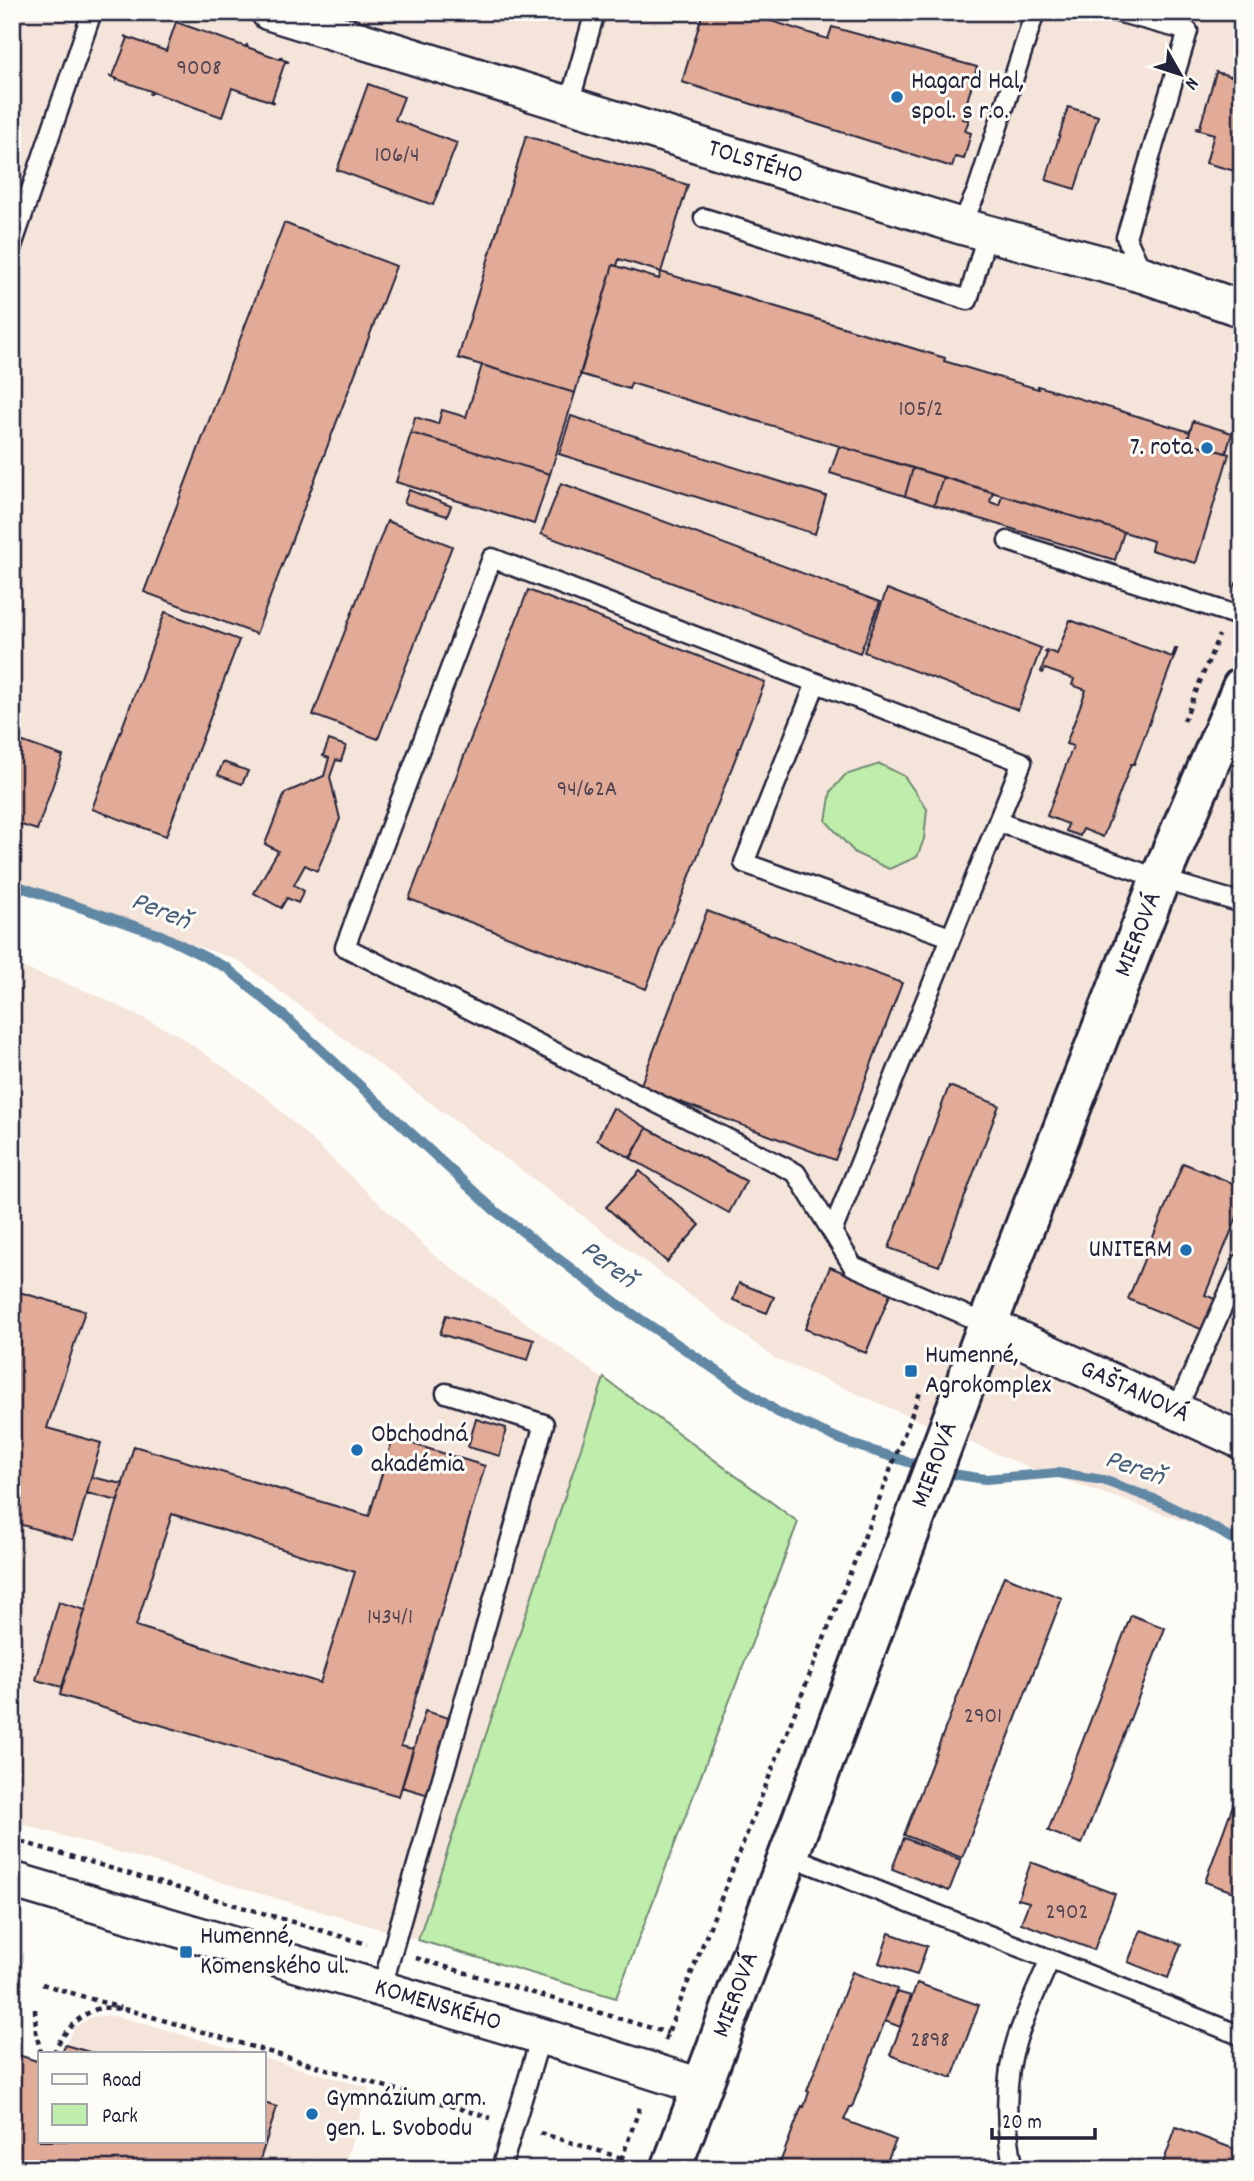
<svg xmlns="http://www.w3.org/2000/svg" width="1254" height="2181" viewBox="0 0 1254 2181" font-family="Dekko,sans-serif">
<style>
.built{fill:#f5e4da}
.green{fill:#bfedab;stroke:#708873;stroke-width:2}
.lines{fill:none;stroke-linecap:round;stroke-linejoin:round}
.stream{stroke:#6188a5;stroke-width:10}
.building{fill:#e1ab97;stroke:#22223b;stroke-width:2;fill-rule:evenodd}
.lane-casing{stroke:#22223b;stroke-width:23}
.street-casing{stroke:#22223b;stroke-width:40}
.primary-casing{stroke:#22223b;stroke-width:44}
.path{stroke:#22223b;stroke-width:4.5;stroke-dasharray:5 5;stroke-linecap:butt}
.lane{stroke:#fdfcf7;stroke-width:18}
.street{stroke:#fdfcf7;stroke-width:35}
.primary{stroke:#fdfcf7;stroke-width:38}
.poi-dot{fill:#1f6fb2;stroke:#fdfcf7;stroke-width:2.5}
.labels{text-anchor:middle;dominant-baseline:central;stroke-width:6;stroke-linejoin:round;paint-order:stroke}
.number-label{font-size:23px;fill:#524452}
.poi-label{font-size:26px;fill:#22223b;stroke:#fdfcf7;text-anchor:start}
.street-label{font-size:26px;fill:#22223b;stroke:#fdfcf7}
.water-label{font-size:28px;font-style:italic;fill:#475e79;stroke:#fdfcf7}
</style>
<rect width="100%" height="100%" fill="#fdfcf7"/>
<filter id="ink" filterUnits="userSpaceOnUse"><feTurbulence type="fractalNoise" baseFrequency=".0143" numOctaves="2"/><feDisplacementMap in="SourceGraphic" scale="14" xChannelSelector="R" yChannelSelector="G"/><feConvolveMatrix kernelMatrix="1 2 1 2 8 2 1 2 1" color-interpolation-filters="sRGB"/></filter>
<g filter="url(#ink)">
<path class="built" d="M12,12H1242V1541L1030,1468L776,1359L238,960L12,883Z
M12,964L94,994L178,1035L266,1097L434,1255L798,1522L616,1998L12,1821Z
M109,2015L131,2020L247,2053H62L65,2045L75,2027L92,2017Z
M12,2054L40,2062V2141H264V2058L369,2088L343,2169H12Z"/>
<path class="green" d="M880,764L904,776L927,809L924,839L917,857L889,869L855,853L826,821L831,791L845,775Z
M604,1378L798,1522L616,1998L418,1940Z"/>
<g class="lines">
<path class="stream" d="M12,884L161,935L227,968L289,1020L494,1210L618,1304L779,1413L851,1444L940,1472L985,1479L1058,1473L1103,1480L1159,1501L1214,1528L1242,1545"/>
</g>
<path class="building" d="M703,12H743L828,39L832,27L977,67L962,119L969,120L965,131L971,133L964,159L955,157L952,167L682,82Z
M176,22L246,47L247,44V47L280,59L282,56L281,59L289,62H285L272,100L275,103L232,88L222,117L152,92L151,94H150L151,91L117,79L116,82V78L109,76H113L128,38L124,36L166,51Z
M1216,72L1242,79V173L1206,163L1214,134L1196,129L1197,127H1200Z
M368,84L404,97L395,120L457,143L433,205L337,170Z
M1068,107L1098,116L1075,189L1046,180Z
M526,136L688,185L661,272L619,259L617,266L613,265L575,393L458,358Z
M284,223L396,266L256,634L144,592Z
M613,265L659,279L661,272L945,358L944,361L1038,389V386L1190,432L1187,442L1229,454L1196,563L1151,550L1153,541L1124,532L631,383L629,389L580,374Z
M482,365L575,393L550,474L411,433L415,417L438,424L442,410L466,417Z
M571,416L826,496L815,534L559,454Z
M1193,421L1232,433L1226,453L1187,442Z
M411,433L550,474L534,524L396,482Z
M839,446L913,468L905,496L830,473Z
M913,468L943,477L934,505L905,496Z
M943,477L993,492L990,502L999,505L1002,495L1124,532L1115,560L934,505Z
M561,483L880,602L860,653L541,534Z
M409,490L451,506L447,516L404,503Z
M387,521L452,546L378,739L313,715Z
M887,589L1041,648L1018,710L864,652Z
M528,590L765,682L646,989L409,899Z
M165,612L239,640L166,836L92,809Z
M1070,620L1172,657L1175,649H1177L1134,764H1131L1103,837L1083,829L1080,836L1066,831L1068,824L1047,816L1073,746L1066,744L1086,690L1072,685L1074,679L1045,669L1043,673L1041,672L1047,653L1045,652L1046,650L1057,654Z
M12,738L63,756L37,830L12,822Z
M329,740L346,746L341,761L336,760L330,777L340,819L317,871L305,865L294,885L304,891L298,903L287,898L281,908L254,893L278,851L265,844L285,793L324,776L329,758L323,756Z
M223,762L248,771L242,784L218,775Z
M707,911L902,983L835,1160L640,1087Z
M949,1086L999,1105L939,1266L889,1248Z
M613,1108L647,1128L631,1158L597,1140Z
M647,1128L746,1181L729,1213L630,1158Z
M1183,1163L1242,1187V1205L1205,1295L1215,1299L1203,1330L1128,1299Z
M640,1171L700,1225L667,1262L606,1207Z
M830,1267L891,1292L866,1353L805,1329Z
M739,1283L774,1297L767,1313L733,1300Z
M12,1290L85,1311L47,1428L101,1443L73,1540L12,1522Z
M446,1315L534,1340L528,1360L440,1334Z
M476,1419L506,1428L500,1456L468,1447Z
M393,1438L485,1466L401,1746L413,1749L399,1796L60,1695L134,1446L369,1516ZM172,1514L355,1572L320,1683L136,1626Z
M91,1477L123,1484L118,1501L87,1493Z
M1004,1576L1062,1598L962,1858L904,1835Z
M59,1602L85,1610L62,1687L36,1680Z
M1131,1615L1165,1628L1082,1844L1048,1831Z
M425,1711L452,1719L429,1795L402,1787Z
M1242,1780V1895L1205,1882Z
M904,1838L961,1860L949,1891L892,1869Z
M1031,1862L1115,1894L1094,1950L1021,1923L1029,1902L1018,1899Z
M1141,1930L1181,1944L1168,1978L1128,1962Z
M889,1933L927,1946L917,1975L879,1963Z
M852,1972L897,1989L852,2107H850L844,2120L896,2140L884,2169L778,2168L802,2106L804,2107L809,2092L807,2091Z
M917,1983L979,2005L952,2078L890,2055Z
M897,1992L911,1996L900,2027L885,2021Z
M65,2045L93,2053H62Z
M12,2053L40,2062V2141H264V2103L277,2107L257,2169H12Z
M1176,2127L1242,2152V2169H1161Z"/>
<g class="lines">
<g class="lane-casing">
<path id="lane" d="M1117,12L1188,31L1126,237L1143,274
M569,104L595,12
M704,218L968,300L987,234
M961,226L977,191L1035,12
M12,246L92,12
M1008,541L1242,617
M816,683L744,863L950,937
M998,822L1160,879L1242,903
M832,1232L1022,762L492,558L345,947L796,1173L853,1266L988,1325
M1176,1411L1242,1263
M788,1855L1242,2036
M381,1990L544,1424L446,1393
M501,2169L541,2036
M1014,2169C1005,2131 1004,2077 1017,2039C1026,2012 1039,1985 1050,1959"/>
</g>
<g class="street-casing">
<g id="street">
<path id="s1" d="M269,12L961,226L1144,275L1242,309"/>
<path id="s2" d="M988,1325L1242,1441"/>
<path id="s3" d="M12,1880L541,2036L703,2087"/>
</g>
</g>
<g class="primary-casing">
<g id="primary">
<path id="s4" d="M671,2169L1010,1265L1160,879L1242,687"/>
</g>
</g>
<path class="path" d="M1236,587L1242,572
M1184,721L1219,635
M12,1839L367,1944
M416,1958L668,2033
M42,1984L121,2008
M35,2009L36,2033L41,2053
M665,2040L875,1510L921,1390
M54,2053C60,2035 81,2012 101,2008C109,2007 120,2009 129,2010L491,2118
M540,2133L622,2158
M618,2169L641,2104"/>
<use href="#lane" class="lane"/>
<use href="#street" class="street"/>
<use href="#primary" class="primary"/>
</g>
</g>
<g class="poi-dot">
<circle cx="897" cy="97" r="7"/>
<circle cx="1207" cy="448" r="7"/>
<circle cx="1186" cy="1250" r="7"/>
<rect x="904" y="1364" width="14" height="14" rx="3.5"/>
<circle cx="357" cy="1450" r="7"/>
<rect x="179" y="1945" width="14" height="14" rx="3.5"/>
<circle cx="312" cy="2114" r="7"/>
</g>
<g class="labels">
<g class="number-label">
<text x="199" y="69">9008</text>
<text x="397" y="156">106/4</text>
<text x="921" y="410">105/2</text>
<text x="587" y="790">94/62A</text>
<text x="390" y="1618">1434/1</text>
<text x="983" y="1717">2901</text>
<text x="1067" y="1913">2902</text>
<text x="930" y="2041">2898</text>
</g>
<g class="poi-label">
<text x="911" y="82">Hagard Hal,<tspan x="911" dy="30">spol. s r.o.</tspan></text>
<text x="1193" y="448" text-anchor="end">7. rota</text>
<text x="1172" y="1250" text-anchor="end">UNITERM</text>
<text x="925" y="1356">Humenné,<tspan x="925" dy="30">Agrokomplex</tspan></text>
<text x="371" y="1435">Obchodná<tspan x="371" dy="30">akadémia</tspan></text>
<text x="200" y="1937">Humenné,<tspan x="200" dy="30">Komenského ul.</tspan></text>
<text x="326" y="2099">Gymnázium arm.<tspan x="326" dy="30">gen. L. Svobodu</tspan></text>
</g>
<g class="street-label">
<text stroke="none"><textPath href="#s1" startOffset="509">TOLSTÉHO</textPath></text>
<text stroke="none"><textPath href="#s4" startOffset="1320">MIEROVÁ</textPath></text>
<text stroke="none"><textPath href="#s2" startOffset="161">GAŠTANOVÁ</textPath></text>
<text stroke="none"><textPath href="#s4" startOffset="752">MIEROVÁ</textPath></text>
<text stroke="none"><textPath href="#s4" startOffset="186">MIEROVÁ</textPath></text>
<text stroke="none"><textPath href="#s3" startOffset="444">KOMENSKÉHO</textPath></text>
</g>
<g class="water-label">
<text transform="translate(160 913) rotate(22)">Pereň</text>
<text transform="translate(607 1266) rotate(37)">Pereň</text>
<text transform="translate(1134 1470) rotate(19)">Pereň</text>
</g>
</g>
<rect width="1254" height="2181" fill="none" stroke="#fdfcf7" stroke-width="42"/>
<rect x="21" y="21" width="1212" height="2139" fill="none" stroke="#22223b" stroke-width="2.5" filter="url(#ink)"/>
<rect x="38" y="2052" width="228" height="91" fill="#fdfcf7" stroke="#a5a5ac" stroke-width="2"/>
<rect x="52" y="2074" width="35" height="10" fill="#fdfcf7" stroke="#a5a5ac" stroke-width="2"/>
<text x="102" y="2086" font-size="21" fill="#22223b">Road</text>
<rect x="52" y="2104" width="35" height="21" fill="#bfedab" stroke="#a5a5ac" stroke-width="2"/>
<text x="102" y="2122" font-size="21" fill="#22223b">Park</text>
<g transform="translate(1180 74) rotate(129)" stroke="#fdfcf7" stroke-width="5" paint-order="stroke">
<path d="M0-5L12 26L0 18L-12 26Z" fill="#22223b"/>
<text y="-10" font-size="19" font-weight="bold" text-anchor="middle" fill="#22223b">N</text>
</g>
<path d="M992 2128v10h103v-10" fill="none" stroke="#22223b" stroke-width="3.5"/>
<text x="1002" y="2128" font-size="21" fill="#22223b" stroke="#fdfcf7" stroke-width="5" paint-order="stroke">20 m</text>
</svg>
